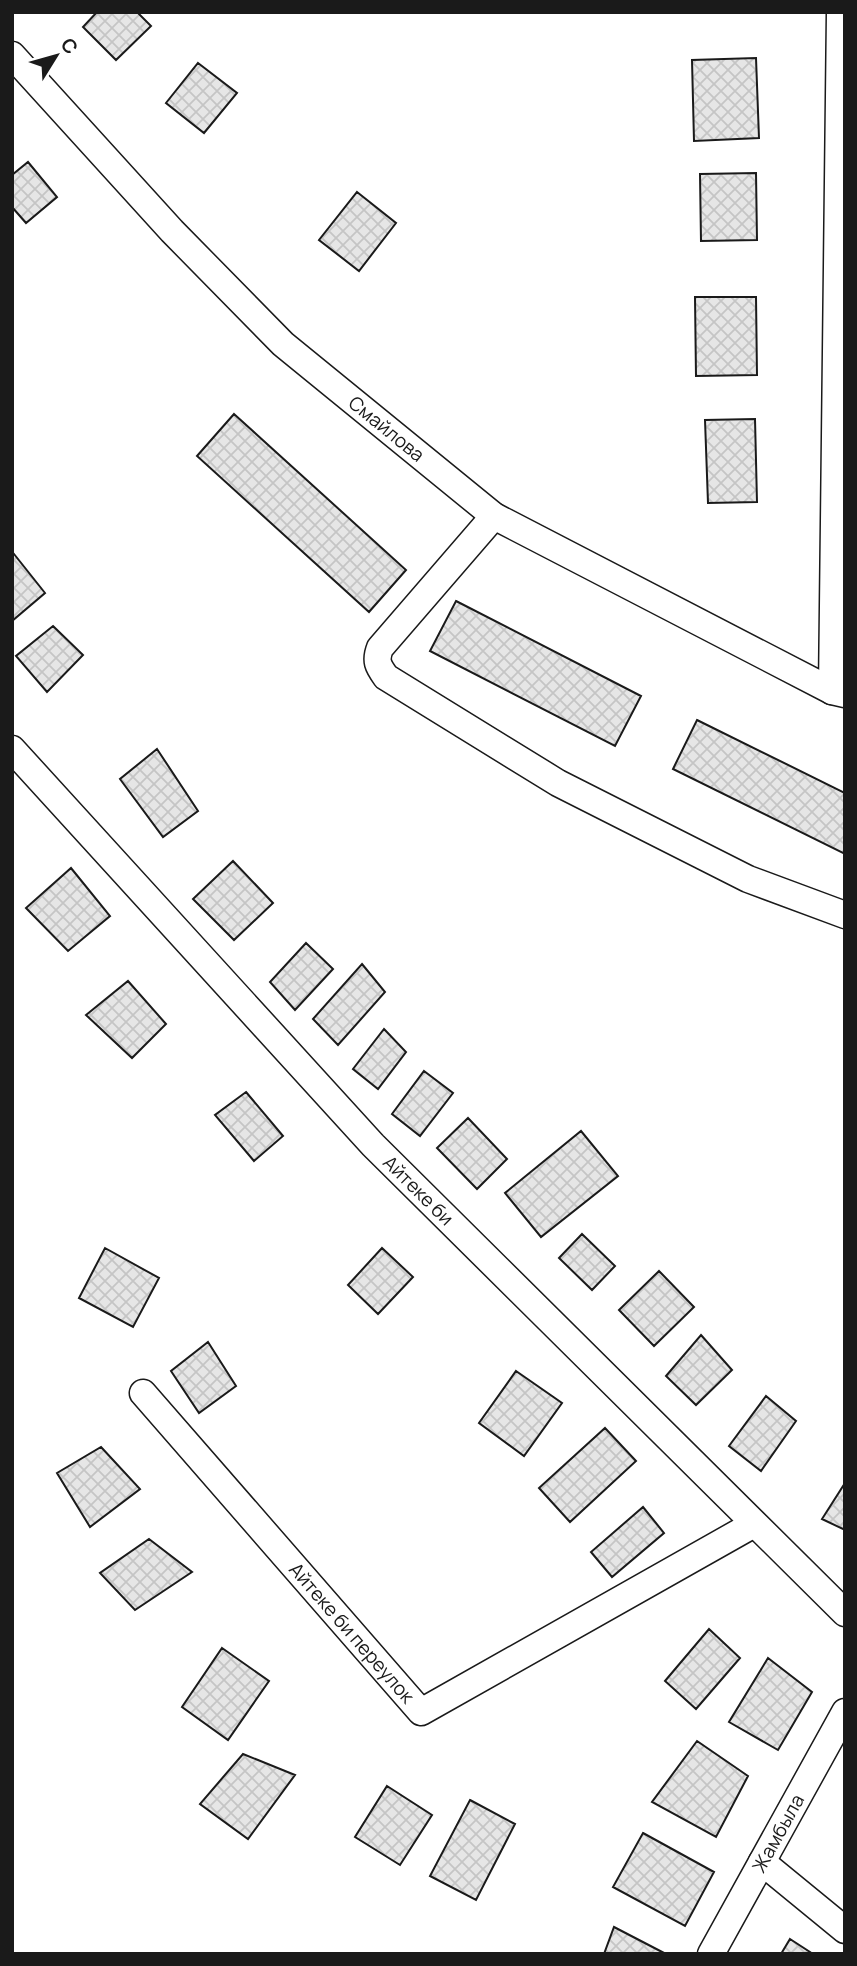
<svg xmlns="http://www.w3.org/2000/svg" width="857" height="1966" viewBox="0 0 857 1966" font-family="Manrope,sans-serif">
<style>
.building{fill:url(#building-cross-hatch);stroke:#1a1a1a;stroke-width:2}
.lines{fill:none;stroke-linecap:round;stroke-linejoin:round}
.minor-casing{stroke:#1a1a1a;stroke-width:29}
.minor{stroke:#fff;stroke-width:26}
.labels{text-anchor:middle;dominant-baseline:central;stroke-width:5;stroke-linejoin:round;paint-order:stroke}
.street-label{font-size:19px;fill:#1a1a1a;stroke:#fff}
</style>
<defs>
<pattern id="building-cross-hatch" width="8" height="8" patternUnits="userSpaceOnUse" patternTransform="scale(1.75)"><rect width="8" height="8" fill="#e6e6e6"/><path d="M0 0l8 8M0 8l8-8" fill="none" stroke="#c5c5c5"/></pattern>
</defs>
<rect width="100%" height="100%" fill="#fff"/>
<path class="building" d="M97,12H137L151,26L116,60L83,27Z
M756,58L759,138L694,141L692,60Z
M198,63L237,93L204,133L166,103Z
M28,162L57,197L26,223L12,207V175Z
M756,173L757,240L701,241L700,174Z
M357,192L396,223L359,271L319,240Z
M695,297H756L757,375L696,376Z
M234,414L406,570L369,612L197,456Z
M755,419L757,502L708,503L705,420Z
M14,554L45,593L12,621V555Z
M456,601L641,696L615,746L430,651Z
M53,626L83,655L47,692L16,656Z
M697,720L845,793V854L673,769Z
M157,749L198,811L163,837L120,779Z
M233,861L273,903L234,940L193,899Z
M71,868L110,916L68,951L26,908Z
M306,943L333,969L295,1010L270,982Z
M362,964L385,992L338,1045L313,1019Z
M128,981L166,1024L132,1058L86,1015Z
M384,1029L406,1052L378,1089L353,1069Z
M424,1071L453,1093L420,1136L392,1114Z
M246,1092L283,1136L254,1161L215,1115Z
M468,1118L507,1159L477,1189L437,1148Z
M581,1131L618,1176L541,1237L505,1193Z
M582,1234L615,1266L592,1290L559,1258Z
M105,1248L159,1278L133,1327L79,1298Z
M382,1248L413,1277L378,1314L348,1285Z
M659,1271L694,1307L654,1346L619,1310Z
M701,1335L732,1370L696,1405L666,1376Z
M208,1342L236,1386L199,1413L171,1371Z
M516,1371L562,1403L524,1456L479,1423Z
M766,1396L796,1421L761,1471L729,1446Z
M605,1428L636,1461L570,1522L539,1488Z
M101,1447L140,1489L90,1527L57,1473Z
M845,1483V1530L822,1519Z
M643,1507L664,1533L612,1577L591,1552Z
M149,1539L192,1572L135,1610L100,1573Z
M709,1629L740,1658L696,1709L665,1681Z
M222,1648L269,1681L228,1740L182,1707Z
M768,1658L812,1692L778,1750L729,1722Z
M697,1741L748,1776L716,1837L652,1802Z
M243,1754L295,1775L248,1839L200,1804Z
M387,1786L432,1815L400,1865L355,1837Z
M470,1800L515,1824L476,1900L430,1876Z
M643,1833L714,1872L685,1926L613,1887Z
M614,1927L666,1954H604Z
M790,1939L813,1954H781Z"/>
<g class="lines">
<g class="minor-casing">
<g id="minor">
<path id="s1" d="M12,55L172,231L283,344L494,516L832,691L845,694"/>
<path d="M494,516L380,648C375,661 378,666 386,677L558,783L748,879L845,915"/>
<path d="M832,691L840,12"/>
<path id="s2" d="M12,749L373,1145L845,1613"/>
<path id="s3" d="M143,1393L421,1712L754,1524"/>
<path d="M762,1862L845,1930"/>
<path id="s4" d="M711,1954L845,1712"/>
</g>
</g>
<use href="#minor" class="minor"/>
</g>
<g class="labels">
<g class="street-label">
<text stroke="none"><textPath href="#s1" startOffset="530">Смайлова</textPath></text>
<text stroke="none"><textPath href="#s2" startOffset="600">Айтеке би</textPath></text>
<text stroke="none"><textPath href="#s3" startOffset="318">Айтеке би переулок</textPath></text>
<text stroke="none"><textPath href="#s4" startOffset="138">Жамбыла</textPath></text>
</g>
</g>
<rect width="857" height="1966" fill="none" stroke="#1a1a1a" stroke-width="28"/>
<g transform="translate(56 56) rotate(53)" stroke="#ffffff" stroke-width="5" paint-order="stroke">
<path d="M0-5L12 26L0 18L-12 26Z" fill="#1a1a1a"/>
<text y="-10" font-size="19" font-weight="bold" text-anchor="middle" fill="#1a1a1a">С</text>
</g>
</svg>
